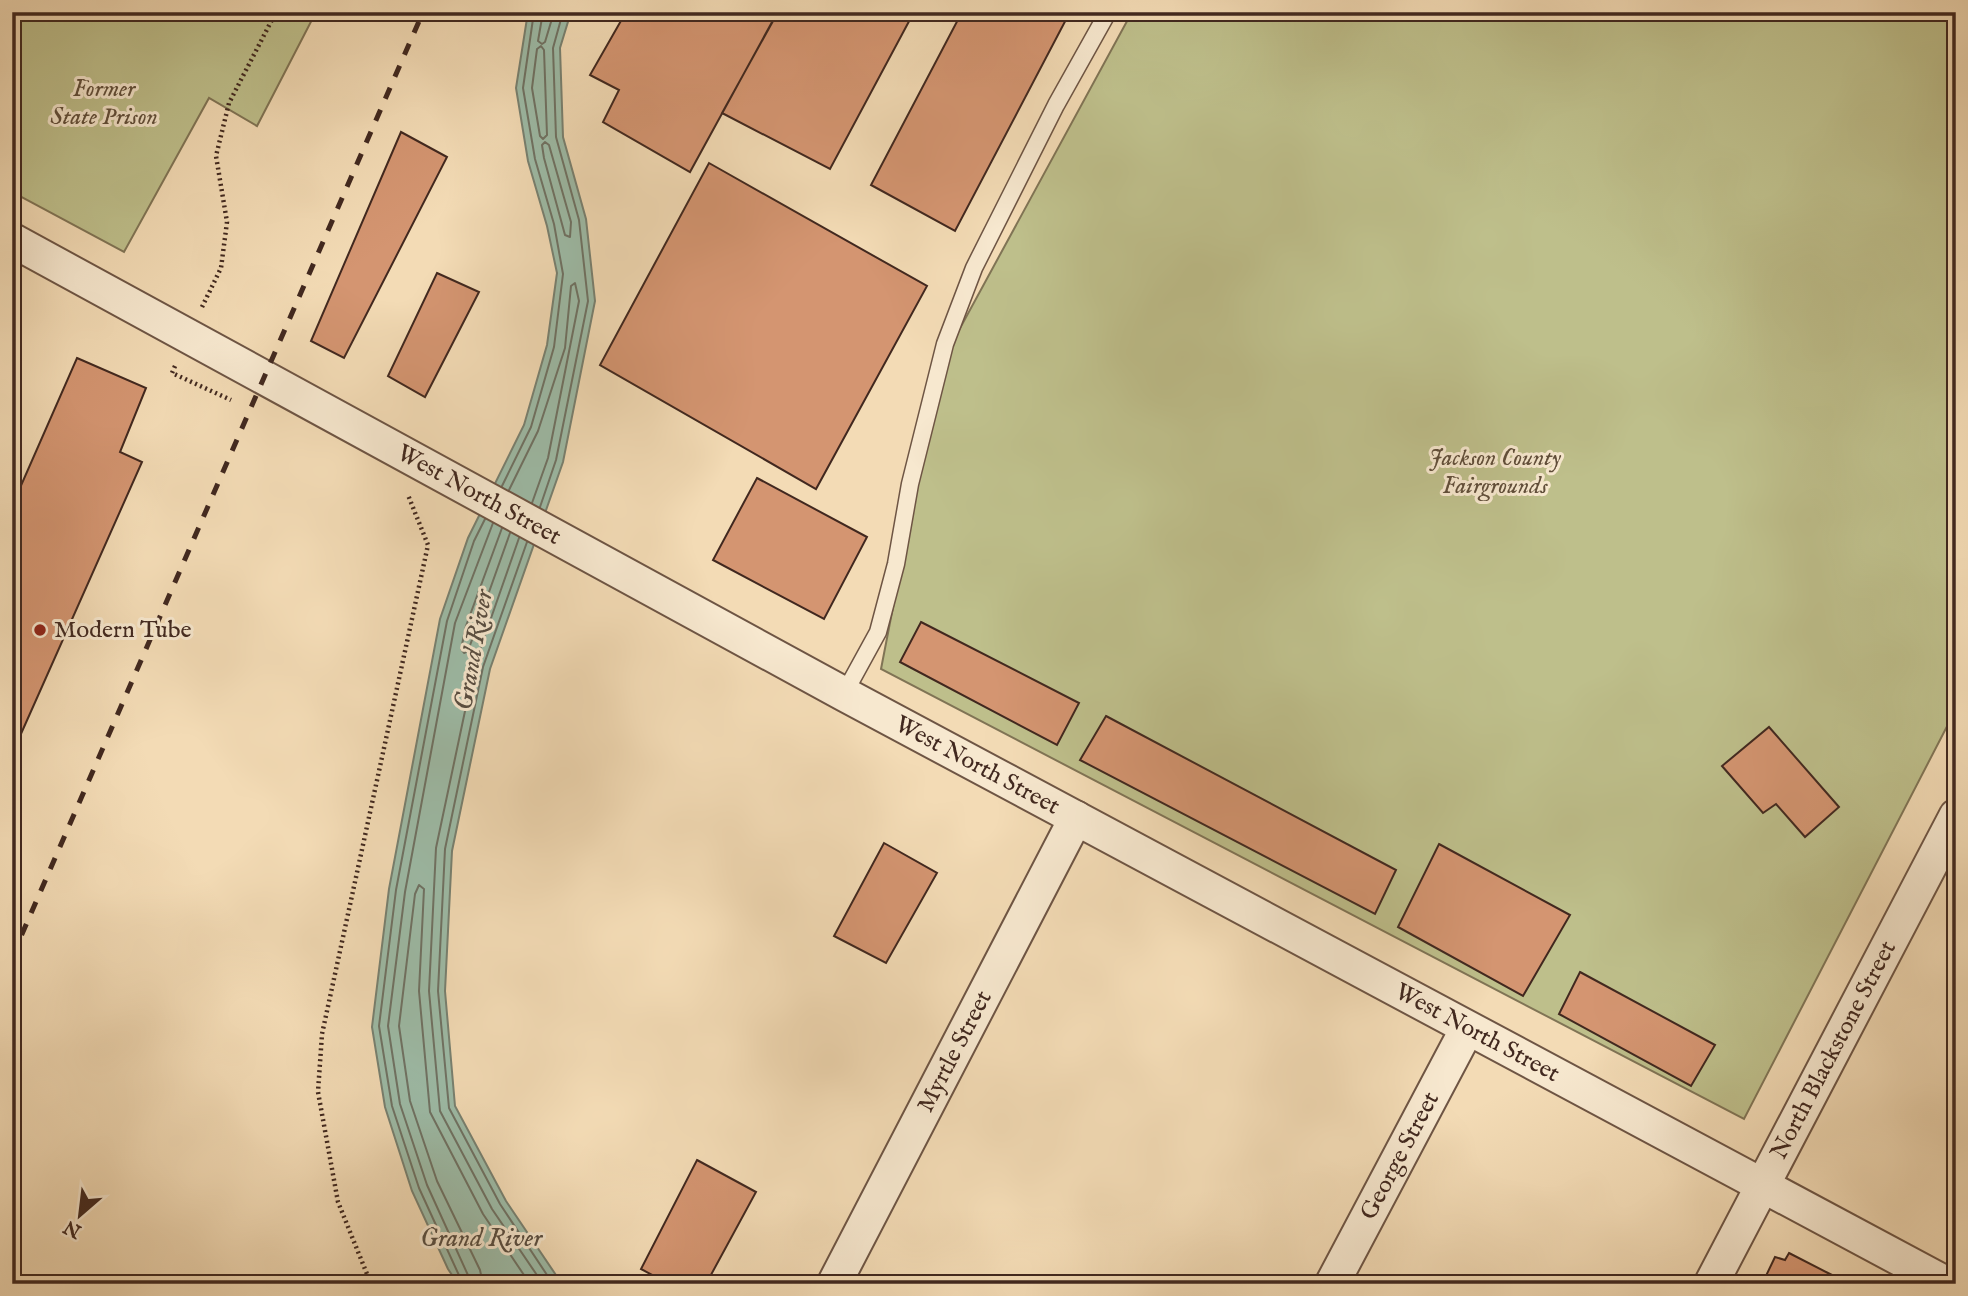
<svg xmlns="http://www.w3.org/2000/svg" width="1968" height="1296" viewBox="0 0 1968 1296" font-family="'IM FELL English',serif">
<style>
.green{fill:#bebf8b;stroke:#807455;stroke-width:2}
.water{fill:#9dbca8;stroke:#788171;stroke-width:2}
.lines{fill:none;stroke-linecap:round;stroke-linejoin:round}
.shore{stroke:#6f7264;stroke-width:2}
.building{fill:#d49571;stroke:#41281f;stroke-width:2}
.lane-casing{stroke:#6e5544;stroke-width:19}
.street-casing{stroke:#6e5544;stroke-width:37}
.path{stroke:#41281f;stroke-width:4.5;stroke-dasharray:2 3.5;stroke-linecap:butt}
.lane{stroke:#f7e8cf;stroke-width:16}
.street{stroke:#f7e8cf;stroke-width:33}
.rail{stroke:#41281f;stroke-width:5;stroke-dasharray:12 12;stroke-linecap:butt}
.poi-dot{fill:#8f2418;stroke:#f7e8cf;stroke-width:2.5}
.labels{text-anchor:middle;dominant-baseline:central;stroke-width:6;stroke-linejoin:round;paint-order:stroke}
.park-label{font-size:24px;font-style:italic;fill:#604e3a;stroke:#f7e8cf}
.street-label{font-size:24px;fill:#41281f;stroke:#f7e8cf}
.poi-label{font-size:24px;fill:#41281f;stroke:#f7e8cf;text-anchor:start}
.water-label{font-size:26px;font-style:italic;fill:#584d41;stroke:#f7e8cf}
</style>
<rect width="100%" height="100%" fill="#f3dbb5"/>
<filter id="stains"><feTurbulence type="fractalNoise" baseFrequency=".00286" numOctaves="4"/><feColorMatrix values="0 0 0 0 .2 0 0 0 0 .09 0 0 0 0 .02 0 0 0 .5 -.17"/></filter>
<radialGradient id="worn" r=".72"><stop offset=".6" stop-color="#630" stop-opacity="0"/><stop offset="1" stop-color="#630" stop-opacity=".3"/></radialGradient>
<path class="green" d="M12,12H316L257,126L209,98L124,252L12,192Z
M1132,12H1956V709L1744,1119L881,669L940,365Z"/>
<path class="water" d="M528,12H571L560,48L563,137L586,219L595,301L563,462L490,669L452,851L445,991L455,1106L506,1201L562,1284H458L448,1269L412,1191L385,1107L372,1027L389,889L440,619L468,538L524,425L547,345L557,273L547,226L528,161L516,88Z"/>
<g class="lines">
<path class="shore" d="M543,12L538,41L542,44L545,42L554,12
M541,46L544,50L547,135L543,139L540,136L532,88L537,49Z
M545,142L549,145L571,222L570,237L565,235L544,158L542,145Z
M502,486L531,427L554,347L563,274L554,224L535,159L523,88L534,12
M509,490L538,431L565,348L571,286L575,283L579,301L548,458L532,503
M540,507L556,460L588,301L579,220L556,137L553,48L563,12
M502,528L466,626L461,649L464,653L468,651L510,533
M519,538L475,664L436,848L429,991L440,1111L492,1209L543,1284
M527,542L483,667L445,849L438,991L449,1108L500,1204L553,1284
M463,1284L419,1188L392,1106L379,1026L396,890L447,621L474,541L485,519
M472,1284L427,1185L400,1104L388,1026L405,892L455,623L493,523
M483,1284L480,1270L437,1181L410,1101L399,1026L415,894L419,885L424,889L419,991L430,1112L483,1214L530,1284"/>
</g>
<path class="building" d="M626,12L777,13L690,172L603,122L619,90L590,75Z
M914,12L830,169L722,113L778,12Z
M962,12H1070L955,231L871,185Z
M401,132L447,157L344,358L311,341Z
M709,163L927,286L816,489L600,365Z
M437,273L479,292L425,397L388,376Z
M77,358L146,388L120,452L142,462L12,754V506Z
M757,478L867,537L824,619L713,560Z
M921,622L1079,703L1057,745L900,662Z
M1106,716L1396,870L1375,914L1080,760Z
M1769,727L1839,807L1805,837L1776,804L1763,813L1722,766Z
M884,843L937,873L886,963L834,936Z
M1439,844L1570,915L1523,996L1398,927Z
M1580,972L1715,1045L1691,1086L1559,1014Z
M697,1160L756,1192L706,1284H669L641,1269Z
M1789,1253L1828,1273L1850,1284H1771L1764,1280L1775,1257L1785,1260Z"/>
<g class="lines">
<g class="lane-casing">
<path id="lane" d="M844,694L878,632L896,564L910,484L945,344L974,268L1056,105L1108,12"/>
</g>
<g class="street-casing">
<g id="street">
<path id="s1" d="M12,240L844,694L1947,1284"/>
<path id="s2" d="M834,1284L1076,818"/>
<path id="s3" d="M1332,1284L1467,1029"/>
<path id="s4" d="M1711,1284L1956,816"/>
</g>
</g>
<path class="path" d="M202,307L221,268L227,222L216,156L229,103L276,12
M175,366L172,373L231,400
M371,1284L338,1202L318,1092L322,1034L428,545L408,495"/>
<use href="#lane" class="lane"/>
<use href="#street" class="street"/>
<path class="rail" d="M12,957L423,12"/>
</g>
<circle class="poi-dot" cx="40" cy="630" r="7"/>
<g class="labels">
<g class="park-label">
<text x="104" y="89">Former<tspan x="104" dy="28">State Prison</tspan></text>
<text x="1495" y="458">Jackson County<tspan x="1495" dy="28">Fairgrounds</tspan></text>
</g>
<g class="street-label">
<text stroke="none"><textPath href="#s1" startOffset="532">West North Street</textPath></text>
<text stroke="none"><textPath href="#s1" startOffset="1099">West North Street</textPath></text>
<text stroke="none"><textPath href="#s1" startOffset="1666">West North Street</textPath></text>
<text stroke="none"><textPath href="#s4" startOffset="264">North Blackstone Street</textPath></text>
<text stroke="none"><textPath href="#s2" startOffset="262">Myrtle Street</textPath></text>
<text stroke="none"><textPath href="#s3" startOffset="145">George Street</textPath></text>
</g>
<g class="poi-label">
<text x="54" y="630">Modern Tube</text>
</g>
<g class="water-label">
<text transform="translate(474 650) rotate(-80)">Grand River</text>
<text x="481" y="1238">Grand River</text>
</g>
</g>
<rect width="1968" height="1296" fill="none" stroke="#f3dbb5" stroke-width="42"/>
<rect x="14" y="14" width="1940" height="1268" fill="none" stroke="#41281f" stroke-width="3.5"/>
<rect x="21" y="21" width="1926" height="1254" fill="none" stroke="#41281f" stroke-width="2"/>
<g transform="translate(80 1215) rotate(208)" stroke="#f7e8cf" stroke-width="5" paint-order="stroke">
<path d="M0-5L12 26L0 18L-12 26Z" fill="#41281f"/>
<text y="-10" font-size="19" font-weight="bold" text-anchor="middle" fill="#41281f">N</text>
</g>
<rect width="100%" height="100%" filter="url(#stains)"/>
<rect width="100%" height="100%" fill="url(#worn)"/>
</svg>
